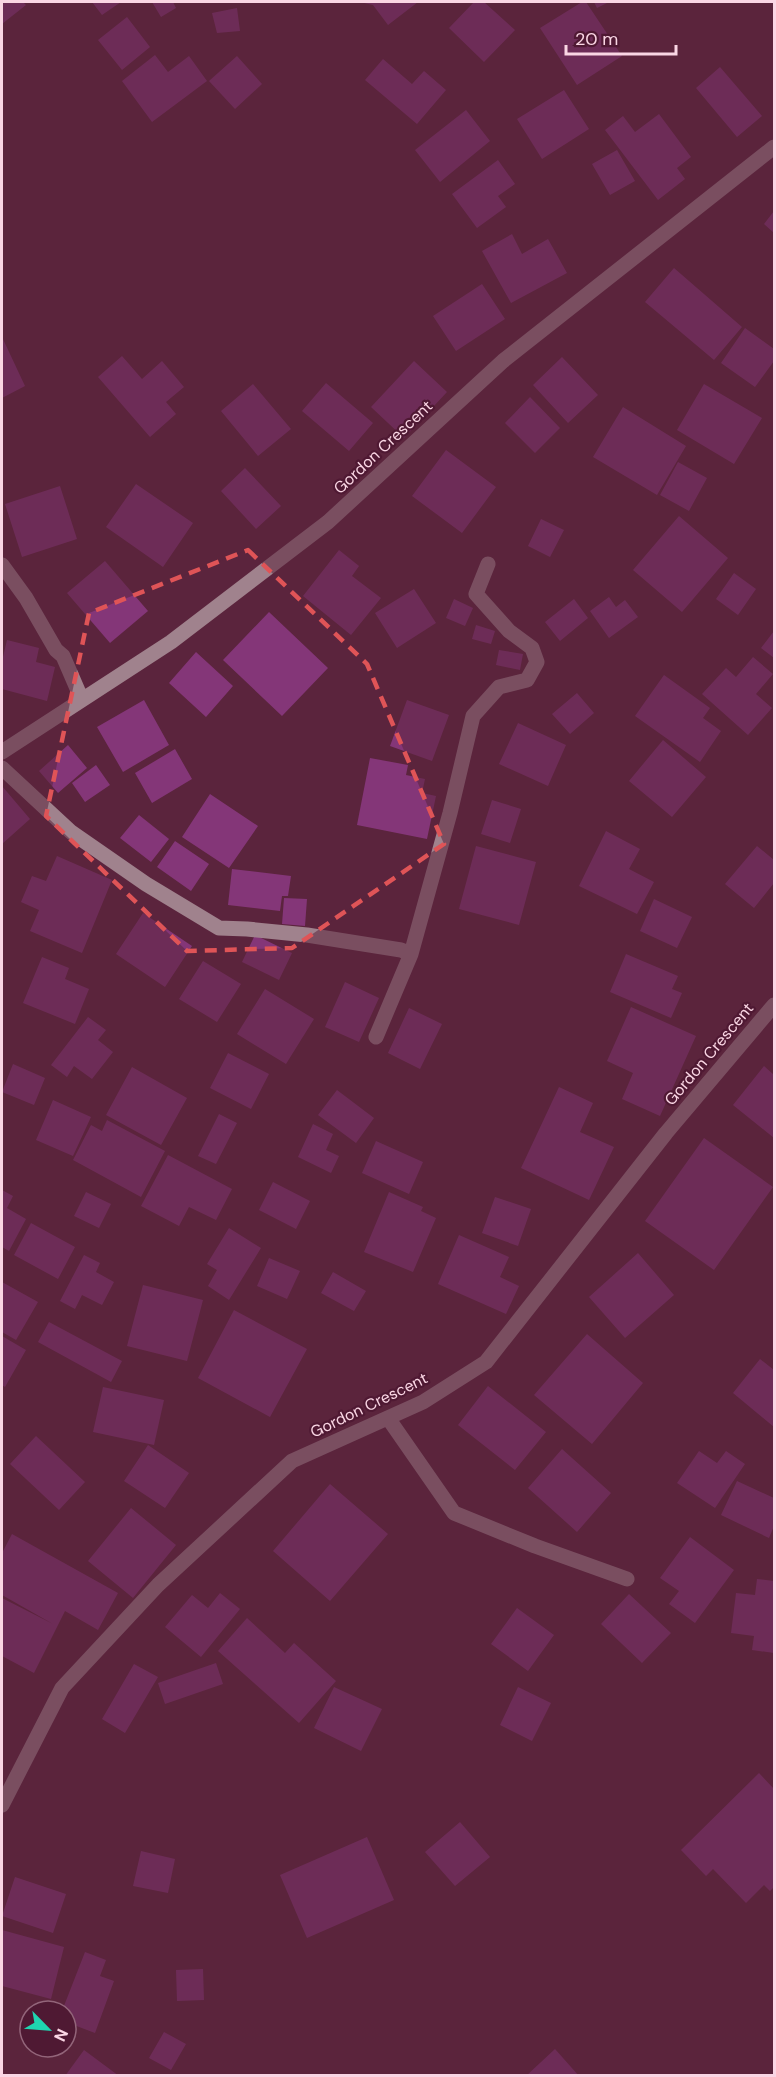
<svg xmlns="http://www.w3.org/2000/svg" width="776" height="2077" viewBox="0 0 776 2077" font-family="'DM Sans',sans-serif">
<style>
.building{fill:#843678}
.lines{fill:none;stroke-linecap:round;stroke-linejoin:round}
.minor{stroke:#a0828d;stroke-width:15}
.marked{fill:none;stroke:#df5457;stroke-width:4.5;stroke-dasharray:12 8;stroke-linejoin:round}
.labels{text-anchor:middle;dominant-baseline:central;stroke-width:4.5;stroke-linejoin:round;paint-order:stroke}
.street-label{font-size:16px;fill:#fad6e4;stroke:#4f1933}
</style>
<rect width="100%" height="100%" fill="#5b243d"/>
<path class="building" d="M2,2H23L26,5L2,24Z
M92,2H121L102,15Z
M152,2H173L176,8L161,17Z
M360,2H418L388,25L373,5Z
M474,2H484L515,30L484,62L449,28Z
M582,2H586L622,56L577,85L540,28Z
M594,2H609L597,8Z
M237,8L240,31L217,33L212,13Z
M127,17L150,47L122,70L98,40Z
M155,55L168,72L189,56L207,81L152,122L122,81Z
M237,56L262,84L235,109L209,81Z
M383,59L412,84L424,71L446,90L417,124L365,80Z
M720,67L762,116L737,137L696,88Z
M564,90L589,129L542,159L517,119Z
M466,110L490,141L440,182L415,150Z
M659,114L691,157L677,168L685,179L658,200L605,130L623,116L635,132Z
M617,150L635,181L610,195L592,164Z
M498,160L515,184L498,196L506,207L477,228L452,194Z
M774,211V233L764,224Z
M512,234L522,254L548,239L567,273L511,303L482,251Z
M674,268L742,327L714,360L645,302Z
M482,284L505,319L456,351L433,316Z
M745,328L774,349V361L755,387L721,363Z
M2,337L25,386L2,398Z
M122,356L142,379L162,361L184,387L166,402L176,414L150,437L98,377Z
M562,357L598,395L568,423L533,385Z
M414,361L447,392L404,438L371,407Z
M326,383L373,423L349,451L302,411Z
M253,384L291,429L258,456L221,411Z
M704,384L762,418L734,464L677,430Z
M530,397L560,428L535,453L505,423Z
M623,407L686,446L657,495L593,457Z
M446,450L496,487L462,533L412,496Z
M678,462L707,478L689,511L660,495Z
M245,468L281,506L256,529L221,491Z
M136,484L193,523L163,567L106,527Z
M60,486L77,539L22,557L5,504Z
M679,516L728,558L682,612L633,570Z
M541,519L564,530L550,557L528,546Z
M339,550L359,566L352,576L381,598L351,635L303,596Z
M105,561L148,611L110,643L67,593Z
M734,573L756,589L738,615L716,599Z
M414,589L436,623L397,648L375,613Z
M609,597L616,607L625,600L638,617L609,638L590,611Z
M454,599L473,608L465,626L446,618Z
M574,599L588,618L560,641L545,622Z
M269,612L328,668L282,716L223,660Z
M476,625L495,631L491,644L472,639Z
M774,631V658L761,648Z
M7,640L39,648L36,662L55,667L47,701L2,689V661Z
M499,650L523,654L520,670L496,665Z
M196,652L233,686L206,717L169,683Z
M753,657L773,674L756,694L772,708L748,735L702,694L726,668L736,677Z
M664,675L710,708L703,718L721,731L700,762L635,716Z
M577,693L594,713L570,734L552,714Z
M144,700L169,745L123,772L97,727Z
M407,700L449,715L432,761L390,746Z
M518,723L566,745L548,786L499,764Z
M663,740L706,777L672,817L629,781Z
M68,745L87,768L58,793L39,771Z
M175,749L192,779L152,803L135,773Z
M370,758L408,765L406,775L425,779L422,793L436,796L427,839L357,825Z
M96,765L110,785L85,802L72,783Z
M2,786L30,819L2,844Z
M210,794L258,826L229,868L182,837Z
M492,800L521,809L510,843L481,834Z
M139,815L169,839L151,862L120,838Z
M606,831L640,849L629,869L654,882L637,914L579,886Z
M175,841L209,864L191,891L157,867Z
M476,846L536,862L519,925L459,909Z
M757,846L774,860V883L754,908L725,884Z
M57,856L112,880L82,953L30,931L39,910L21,902L32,876L46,881Z
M232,869L291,876L288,896H282L280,911L228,905Z
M284,898L307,899L305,926L282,924Z
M654,899L692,917L677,948L640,931Z
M143,913L192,946L165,987L116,954Z
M255,935L292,953L279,980L242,962Z
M626,954L678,976L672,989L682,993L671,1018L610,992Z
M42,957L69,968L65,979L89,989L75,1024L23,1003Z
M203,961L241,984L217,1022L179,999Z
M345,982L379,998L359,1042L325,1027Z
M265,989L314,1019L286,1064L237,1034Z
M631,1007L696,1036L660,1116L622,1099L633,1073L607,1061Z
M409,1008L442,1024L420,1069L388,1053Z
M88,1017L106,1030L98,1040L113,1052L92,1079L74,1066L67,1077L51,1065Z
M228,1053L269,1074L251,1109L210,1088Z
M13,1064L45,1078L34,1105L2,1092Z
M764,1066L774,1075V1138L733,1105Z
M132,1067L187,1098L161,1145L106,1115Z
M559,1087L593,1103L580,1132L614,1147L589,1200L521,1168Z
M337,1090L374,1118L356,1143L318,1115Z
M53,1100L91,1117L73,1156L36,1140Z
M219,1114L237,1123L216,1164L198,1156Z
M107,1120L165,1151L141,1197L73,1160L91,1125L102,1131Z
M313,1124L333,1134L326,1150L339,1156L331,1173L298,1157Z
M704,1138L773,1187L714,1270L645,1221Z
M376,1141L423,1162L409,1194L362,1173Z
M168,1155L232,1189L216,1220L189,1207L179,1226L141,1206Z
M273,1182L310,1201L296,1229L259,1210Z
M2,1190L13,1196L7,1208L26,1219L9,1251L2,1247Z
M86,1192L111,1204L99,1228L74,1216Z
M389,1192L423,1207L421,1211L436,1218L413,1272L364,1252Z
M495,1197L531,1209L518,1246L482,1233Z
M31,1223L75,1247L58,1279L14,1255Z
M229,1228L261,1248L229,1300L208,1286L217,1270L207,1264Z
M459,1235L509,1257L500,1277L519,1286L506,1314L438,1284Z
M638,1253L674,1295L625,1338L589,1297Z
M84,1255L100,1263L96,1272L114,1282L102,1305L82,1295L75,1309L60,1301Z
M269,1258L300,1271L287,1299L257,1286Z
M333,1272L366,1291L354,1311L321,1293Z
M2,1282L38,1302L16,1340L2,1332Z
M143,1285L203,1300L187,1361L127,1346Z
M234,1310L307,1349L270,1417L198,1378Z
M49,1322L122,1361L111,1382L38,1342Z
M587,1334L643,1383L592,1444L534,1395Z
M2,1336L26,1350L5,1387L2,1385Z
M760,1359L774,1370V1427L733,1393Z
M488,1386L546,1432L515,1470L458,1425Z
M103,1387L164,1400L154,1445L93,1432Z
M36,1436L85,1482L59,1510L10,1464Z
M148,1445L189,1473L165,1508L124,1481Z
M562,1449L611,1493L577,1532L528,1488Z
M699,1451L717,1463L726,1451L745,1464L715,1508L677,1483Z
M737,1481L774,1498V1526L769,1538L721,1515Z
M330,1484L388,1534L330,1601L273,1551Z
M131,1508L176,1545L133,1598L88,1561Z
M12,1534L118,1593L98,1630L65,1611L34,1673L2,1656V1598L53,1624L2,1595V1553Z
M690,1537L734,1570L695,1623L669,1604L679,1591L660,1578Z
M757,1579L774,1581V1653L752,1650L754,1636L731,1633L736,1593L755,1595Z
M220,1593L240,1609L201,1657L165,1627L192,1595L208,1608Z
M629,1594L671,1633L642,1663L601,1624Z
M517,1608L554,1635L528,1671L491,1644Z
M247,1618L285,1653L294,1643L336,1681L299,1723L218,1651Z
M216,1663L223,1684L165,1704L158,1683Z
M134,1664L158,1677L125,1733L102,1719Z
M334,1687L382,1709L361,1751L314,1728Z
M518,1687L551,1703L532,1741L500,1725Z
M759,1773L774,1789V1887L770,1891L764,1885L746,1903L713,1869L706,1876L681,1850Z
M460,1822L490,1857L455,1886L425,1852Z
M367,1837L394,1900L307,1938L280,1875Z
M141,1851L175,1859L168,1893L133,1886Z
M15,1877L66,1894L53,1933L2,1916Z
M2,1930L64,1947L51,1999L2,1986Z
M85,1952L106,1960L100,1976L114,1981L95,2033L66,2022V2011H62Z
M203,1969L204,2000L177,2001L176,1970Z
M164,2032L186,2044L171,2070L149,2058Z
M555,2049L579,2076H526Z
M84,2050L119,2076H65Z"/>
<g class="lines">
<path class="minor" d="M2,565L26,598L56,650L63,656L82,700
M2,752L171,642L328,522L503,361L774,147
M2,768L71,832L146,884L219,928L247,929L307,935L401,950L411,954L450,813L473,716L499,687L527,680L537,662L532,648L509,631L476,594L488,564
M376,1037L411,954
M388,1418L454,1513L535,1546L627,1579
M2,1805L62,1688L158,1585L292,1461L423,1402L486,1362L666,1133L774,1005"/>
</g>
<path d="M0 0H776V2077H0ZM248,550L367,664L444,844L292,948L187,951L46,816L89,613Z" fill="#5b243d" fill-opacity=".55" fill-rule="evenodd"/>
<path class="marked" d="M248,550L367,664L444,844L292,948L187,951L46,816L89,613Z"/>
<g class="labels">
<g class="street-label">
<text transform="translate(383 447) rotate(-43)">Gordon Crescent</text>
<text transform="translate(709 1054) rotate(-50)">Gordon Crescent</text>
<text transform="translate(369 1405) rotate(-26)">Gordon Crescent</text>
</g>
</g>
<rect width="776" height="2077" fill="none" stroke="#fad6e4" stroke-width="6"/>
<g transform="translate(48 2029) rotate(115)"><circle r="28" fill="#4f1933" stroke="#93657a" stroke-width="1.5"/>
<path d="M0-4.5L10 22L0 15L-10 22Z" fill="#1fd5b0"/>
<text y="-9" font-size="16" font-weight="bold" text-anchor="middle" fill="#fad6e4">N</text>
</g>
<path d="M566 45v9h110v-9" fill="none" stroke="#fad6e4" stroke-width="3"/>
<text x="575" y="45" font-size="18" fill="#fad6e4" stroke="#4f1933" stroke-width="4.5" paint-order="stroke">20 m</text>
</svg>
